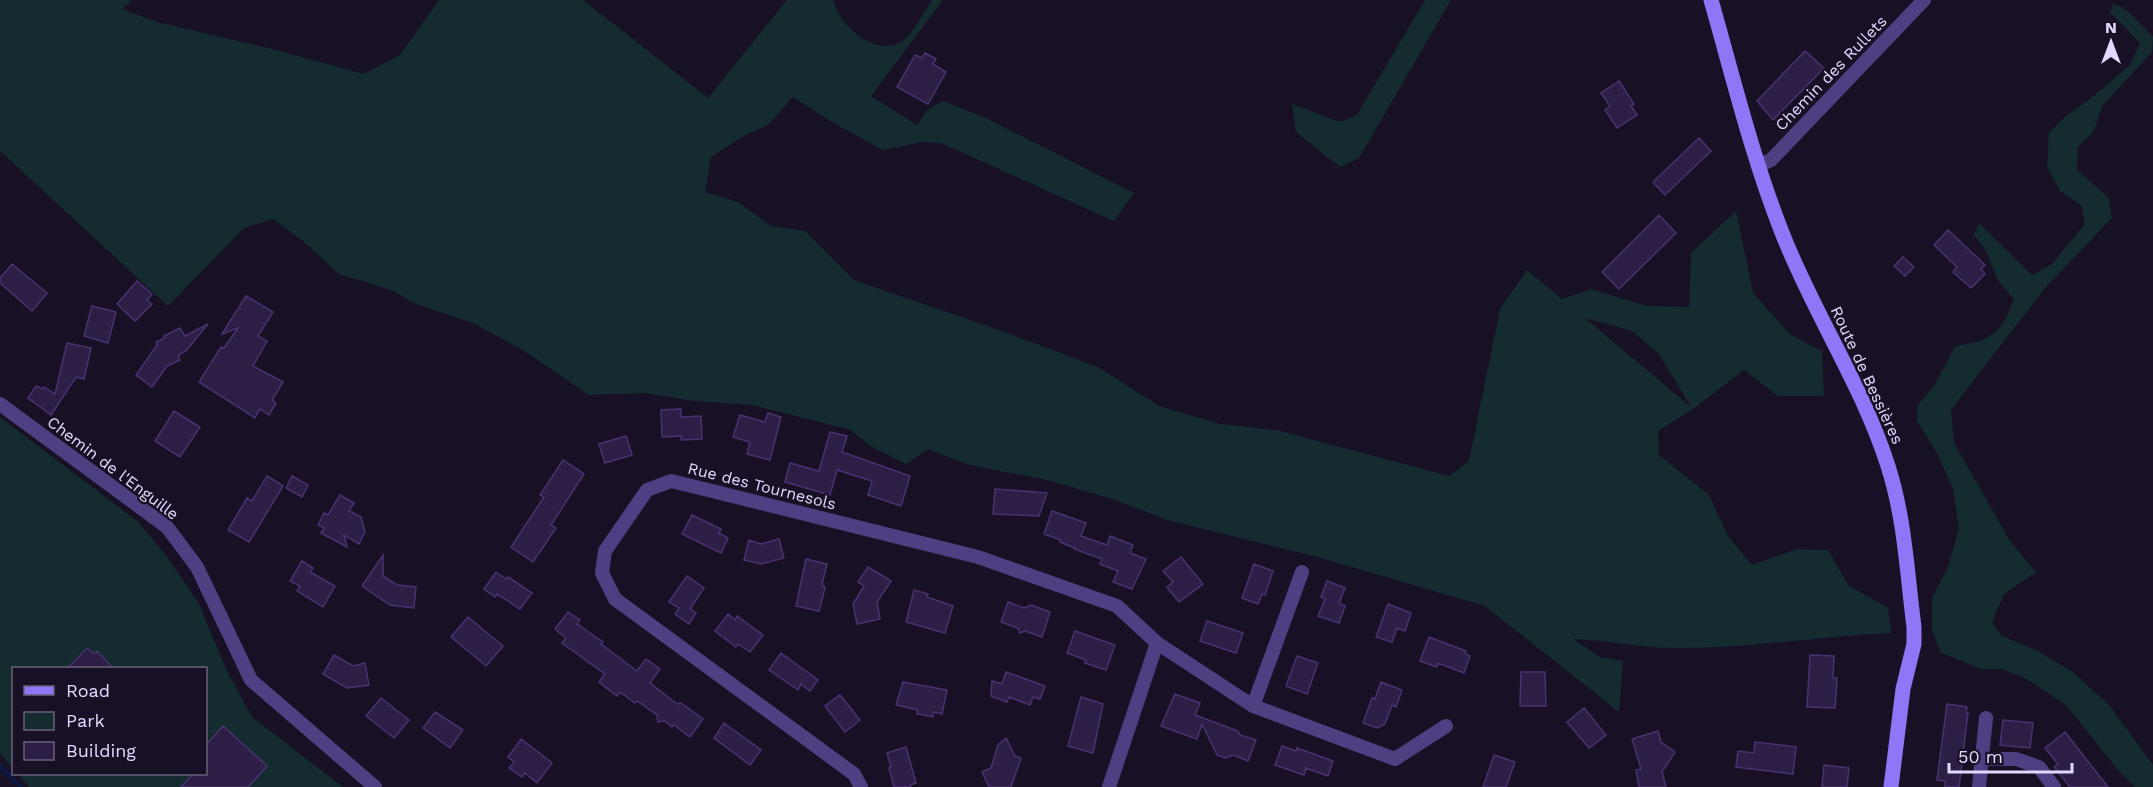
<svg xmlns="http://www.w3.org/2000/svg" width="2153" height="787" viewBox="0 0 2153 787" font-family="'Work Sans',sans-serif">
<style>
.green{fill:#142b2f;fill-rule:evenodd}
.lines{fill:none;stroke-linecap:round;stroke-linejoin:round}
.stream{stroke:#0e1742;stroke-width:5}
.building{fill:#2d1e45;stroke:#493270;stroke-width:1.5}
.minor{stroke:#4e3f82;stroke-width:14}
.secondary{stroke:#9075f6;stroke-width:15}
.labels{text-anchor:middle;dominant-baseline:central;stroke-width:5;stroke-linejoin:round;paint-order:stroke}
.street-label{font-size:16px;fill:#e3d8fd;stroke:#181126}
</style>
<rect width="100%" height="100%" fill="#181126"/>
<path class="green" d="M0,0H132L122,9L157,22L276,50L364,74L400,55L439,0H583L708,98L787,0H833C840,26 873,57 901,42C911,37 925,10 932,0H943L871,96L917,125L927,110L943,101L986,118L1134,193L1114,221L941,143L922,142L883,150L832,122L793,97L768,125L742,137L711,157L705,192L738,202L771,226L805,231L854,280L999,330L1098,367L1159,406L1220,424L1276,430L1449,476L1469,461L1500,309L1527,270L1562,299L1591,289L1647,306L1689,307L1691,253L1736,211L1753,293L1791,335L1822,351L1824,396H1778L1744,370L1693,409L1658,431L1659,455L1709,495L1728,536L1752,565L1798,549L1828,550L1849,586L1888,608L1891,633C1819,636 1747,649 1675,648C1641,648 1607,640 1573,639L1600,657L1623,661L1619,712L1485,606L1314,556L1171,521L1109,498L1047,480L969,465L928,449L906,464L870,446L851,430L752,405L694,401L646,393L589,395L526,352L475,324L416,304L391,290L339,274L303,241L273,219L244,228L168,306L0,151ZM1585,318L1632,331L1659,354L1691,407Z
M1425,0H1451L1359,158L1340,167L1296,132L1292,104L1340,122L1357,115Z
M2113,3L2128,11L2153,37L2152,52L2102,106L2094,131L2078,147L2077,170L2109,198L2112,218L2045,288L1951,410L1954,443L2010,541L2036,572L2004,594L1992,622L2002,636L2034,649L2073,672L2110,706L2153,765V787H2135L2118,770L2066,705L2025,678L2001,669H1981L1940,652L1932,629V598L1948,567L1959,529L1953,489L1937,453L1917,421L1918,405L1936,383L1955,346C1992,341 2000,334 2014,300L1997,279L1987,252L1974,235L1979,223L2032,275L2052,264L2085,224L2081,205L2060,191L2047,166L2049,133L2067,115L2090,99L2130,65L2140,43L2110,12Z
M0,417L137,521L165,554L198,602L227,671L252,717L343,787H29L18,774H206V668H14L13,769L0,753Z"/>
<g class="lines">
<path class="stream" d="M0,766L21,787"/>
</g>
<path class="building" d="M1805,51L1824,68L1773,120L1757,101Z
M925,53L936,59L933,64L946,72L928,104L897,87L915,55L922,58Z
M1619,81L1634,104L1631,106L1637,115L1617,128L1605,110L1610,106L1601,93Z
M1699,138L1711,151L1665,195L1653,182Z
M1659,215L1676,233L1619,289L1602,272Z
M1948,230L1985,265L1981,269L1985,274L1971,288L1953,272L1957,267L1934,245Z
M1903,257L1914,267L1905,276L1894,266Z
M12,264L47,293L32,311L0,283V278Z
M137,281L152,294L147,300L152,304L135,321L117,304Z
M246,296L273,312L258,336L267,341L253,366L283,382L272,400L276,403L269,415L260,409L255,418L199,382L221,347L224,348L238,328L222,334Z
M92,306L116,312L108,343L84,336Z
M208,324L186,351L178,355L180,360L167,366L152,387L136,375L157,345L156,342L165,338L164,336L180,328L185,336Z
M67,343L91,348L84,379L76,377L51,415L28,398L36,386L43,389L44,387L55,394Z
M681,409V417L701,416L702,439L681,440V436L662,437L661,410Z
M174,411L200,427L180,457L155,441Z
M768,413L781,417L770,460L747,454L750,442L733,437L740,415L765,422Z
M830,432L847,436L842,452L910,476L901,506L868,495L872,481L837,470L830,495L785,482L790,463L819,471Z
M626,436L632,455L605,463L599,444Z
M563,460L584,474L551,525L556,528L533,562L511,547L544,497L540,495Z
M267,476L283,486L249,542L228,530L247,498L252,501Z
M292,476L308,485L302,497L286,488Z
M995,489L1047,493L1039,516L993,514Z
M340,495L354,503L349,511L361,517L365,532L359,544L344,535L347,547L321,533L324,528L318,525L324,513L328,515Z
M1052,511L1086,523L1081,536L1107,545L1110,536L1133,545L1130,553L1146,559L1132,589L1113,582L1118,571L1100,564L1102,559L1074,549L1075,548L1060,542L1061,540L1044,534Z
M692,515L721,529L719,533L728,538L721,553L682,534Z
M779,539L784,558L761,564L744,560L749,540L761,544Z
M383,555V576L397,585L416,587L414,608L390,605L362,586Z
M1181,557L1203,584L1179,602L1167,587L1173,582L1163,571Z
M806,559L827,564L822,584L825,588L819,611L796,606Z
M302,561L313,568L310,572L335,586L323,607L297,591L300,586L290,581Z
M1254,564L1273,571L1265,595L1262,594L1258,604L1242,598Z
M868,567L891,581L877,602L880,619L857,624L853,604L864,586L858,582Z
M496,572L506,579L508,577L532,593L520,609L497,594L495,597L484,589Z
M687,576L704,588L690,609L696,613L689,624L675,614L679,608L669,602Z
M1327,581L1345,588L1339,603L1345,606L1339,623L1318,616L1325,599L1321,597Z
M914,590L928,594L927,597L953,606L945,633L906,622Z
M1008,602L1024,608L1031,605L1050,612L1042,637L1025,631L1020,633L1018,628L1001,622Z
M1388,604L1411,613L1405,631L1397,628L1392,642L1376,637Z
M568,612L580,620L577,624L603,642L601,644L637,671L646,659L660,669L650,683L677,704L681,703L703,719L690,737L674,725L672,727L665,721L658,722L657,715L637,701L635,703L620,692L617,696L599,682L605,674L562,643L566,638L555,629Z
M728,614L735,620L737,616L763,635L750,652L738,644L736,647L715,631Z
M468,617L503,646L486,666L451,637Z
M1207,621L1243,633L1236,653L1200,641Z
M1075,631L1115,645L1106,670L1085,663L1086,660L1067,653Z
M1429,637L1466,651L1465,654L1470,656L1464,673L1438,663L1437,667L1420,661Z
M87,648L94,654L97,651L114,669H67Z
M781,653L818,680L810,691L801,684L798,690L769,670Z
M334,655L353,666L365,663L369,685L347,688L323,674Z
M1810,655L1834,656L1833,678H1837L1835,708L1807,707Z
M1297,656L1318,663L1307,694L1286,686Z
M1006,672L1045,686L1040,699L1033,697L1030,705L1009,697L1007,702L991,696L992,681L1002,684Z
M1521,672H1545L1546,706H1520Z
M903,682L947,690L942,714L934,712L933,717L917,714L918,710L896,705Z
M1381,682L1402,690L1396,707L1392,705L1385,724L1377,728L1363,723L1372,698L1375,699Z
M1175,694L1200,703L1195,715L1238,731L1240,735L1256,740L1248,761L1233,755L1225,758L1217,755L1202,724L1197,739L1161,726Z
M840,695L860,720L845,732L825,706Z
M1081,697L1103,704L1093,753L1068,746Z
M381,698L409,720L394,738L366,716Z
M1947,704L1967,707L1966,713H1968L1959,787H1945V781L1937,780Z
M1584,708L1606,735L1589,748L1567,722Z
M435,712L463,730L450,748L423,728Z
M2003,720L2033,723L2030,748L2000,745Z
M724,723L761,750L750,765L714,738Z
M223,726L267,766L248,787H181L193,774H206V745Z
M1658,731L1661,742L1675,752L1662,772L1666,787H1639L1636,770L1641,769L1632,739Z
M2065,732L2093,768L2108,787H2070L2054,767L2058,764L2045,748Z
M1006,738L1015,756L1021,758L1011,787H989L982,772L991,768L998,745Z
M521,739L552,763L537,783L525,773L522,777L509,768L514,762L508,757Z
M1755,742L1796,747L1793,774L1736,767L1738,751L1754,753Z
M1282,746L1296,751L1297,748L1333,761L1328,776L1306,768L1304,775L1275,765Z
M906,747L916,783L910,785L911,787H894L889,768L891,767L887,753Z
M1494,755L1515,762L1506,787H1483Z
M1824,765L1849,768L1847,787H1822Z"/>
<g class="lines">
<path class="minor" d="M1759,165L1771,160L1924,0
M0,404L167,527L197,567L251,680L375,787
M1253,706L1302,572
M1982,759H2016L2039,767L2054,787
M861,787L854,774L615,599L602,573L605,551L647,490L671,481L708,490L978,557L1117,606L1157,643L1253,706L1395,759L1446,726
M1109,787L1157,643
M1979,787L1986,718"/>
<path class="secondary" d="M1711,0C1733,77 1752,156 1781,230C1812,311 1862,384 1888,466C1905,519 1907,573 1914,627V644L1903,689L1891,787"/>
</g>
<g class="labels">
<g class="street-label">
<text transform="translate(1831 73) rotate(-46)">Chemin des Rullets</text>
<text transform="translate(1867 375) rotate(65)">Route de Bessières</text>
<text transform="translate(113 468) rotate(37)">Chemin de l'Enguille</text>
<text transform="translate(762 486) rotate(14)">Rue des Tournesols</text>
</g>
</g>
<rect x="12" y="667" width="195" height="108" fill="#181126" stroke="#69617c" stroke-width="1.5"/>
<rect x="24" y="686" width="30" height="9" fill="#9075f6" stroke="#69617c" stroke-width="1.5"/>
<text x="66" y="697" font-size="18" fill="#e3d8fd">Road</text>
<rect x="24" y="712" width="30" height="18" fill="#142b2f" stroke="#69617c" stroke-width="1.5"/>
<text x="66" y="727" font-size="18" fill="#e3d8fd">Park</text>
<rect x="24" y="742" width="30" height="18" fill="#2d1e45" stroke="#69617c" stroke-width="1.5"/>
<text x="66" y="757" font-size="18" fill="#e3d8fd">Building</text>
<g transform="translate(2111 42)" stroke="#181126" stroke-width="4.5" paint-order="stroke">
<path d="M0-4.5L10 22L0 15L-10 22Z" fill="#e3d8fd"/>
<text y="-9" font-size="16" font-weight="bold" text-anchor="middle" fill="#e3d8fd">N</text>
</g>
<path d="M1949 763v9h123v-9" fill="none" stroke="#e3d8fd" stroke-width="3"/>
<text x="1958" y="763" font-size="18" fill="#e3d8fd" stroke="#181126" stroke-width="4.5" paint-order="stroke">50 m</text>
</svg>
